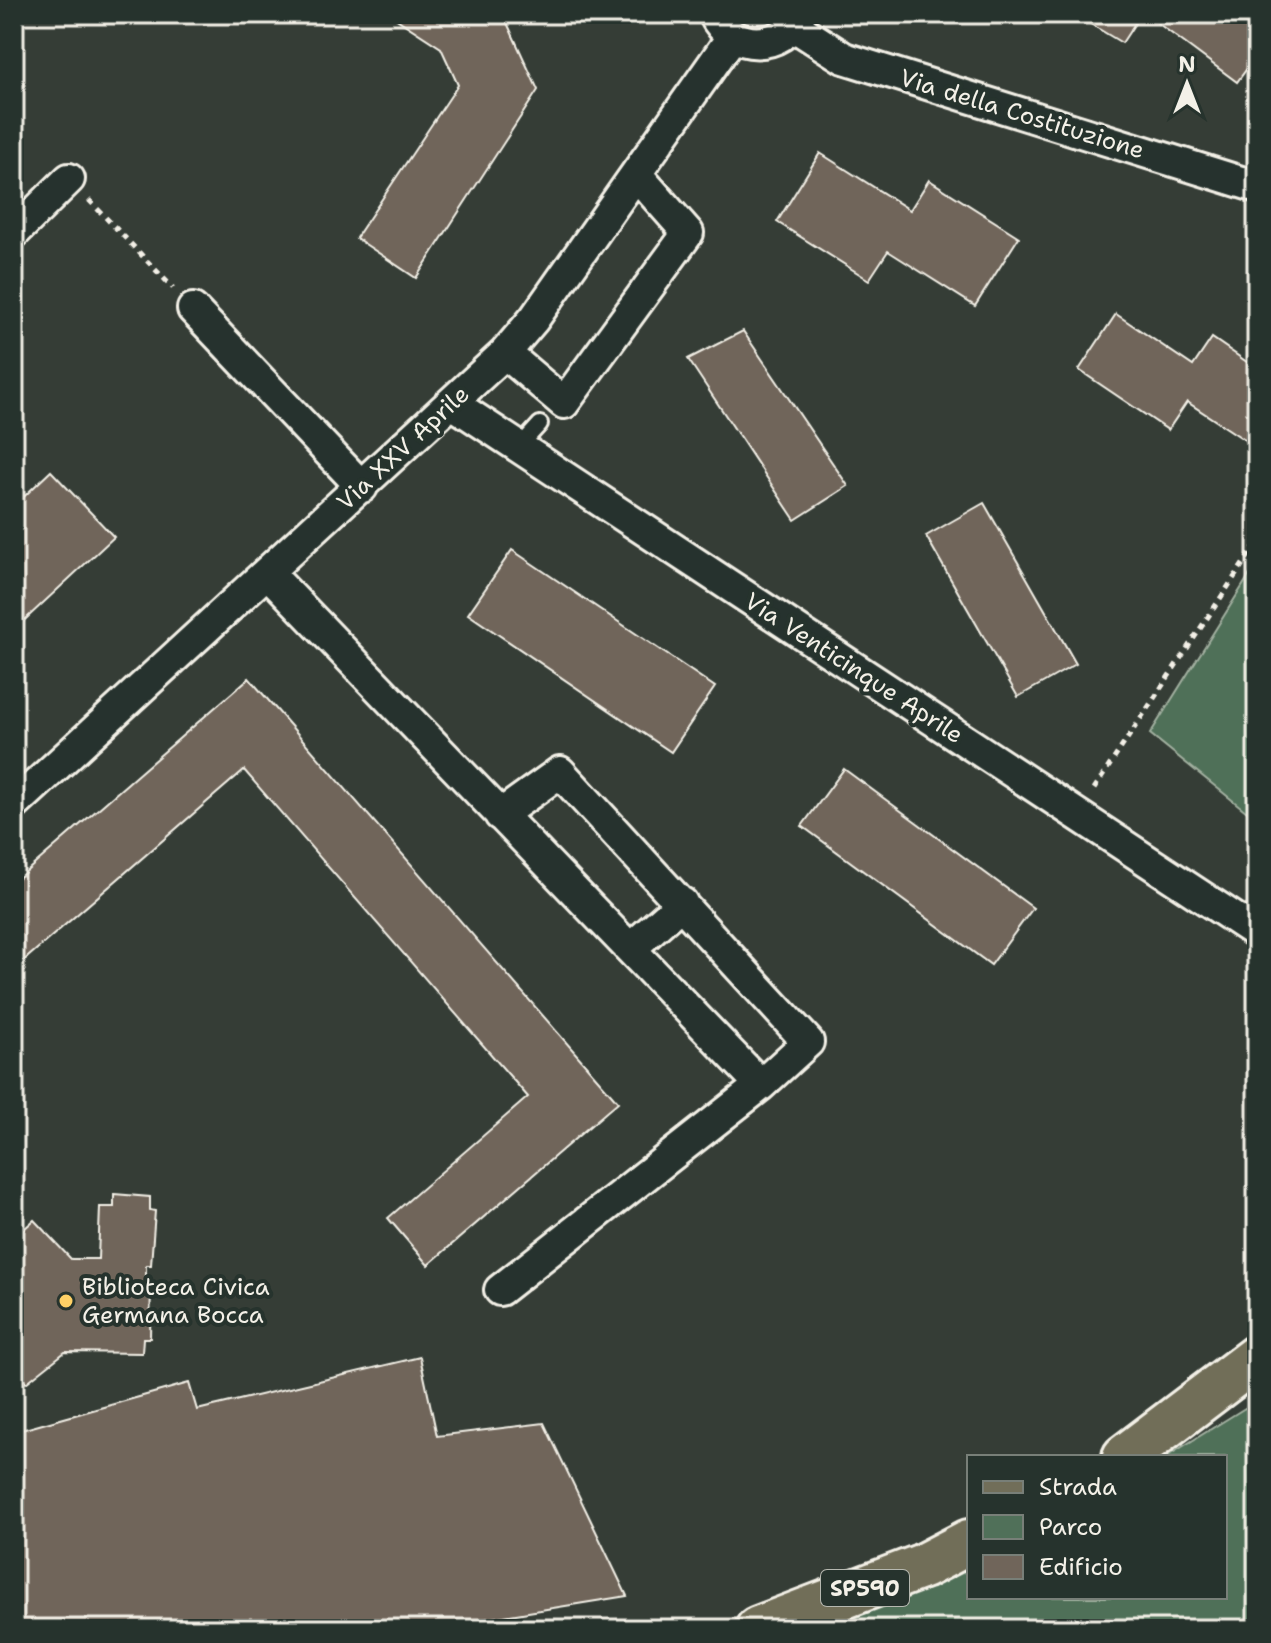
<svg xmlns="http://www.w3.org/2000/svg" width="1271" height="1643" viewBox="0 0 1271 1643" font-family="'Shantell Sans',sans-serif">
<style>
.green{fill:#507059;stroke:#a2b0a0;stroke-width:2}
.building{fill:#70655a;stroke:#f4f1e8;stroke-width:2}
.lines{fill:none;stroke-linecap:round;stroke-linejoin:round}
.service-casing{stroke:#f4f1e8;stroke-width:20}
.minor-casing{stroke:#f4f1e8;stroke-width:36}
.primary-casing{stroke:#f4f1e8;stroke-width:50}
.path{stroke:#f4f1e8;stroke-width:5;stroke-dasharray:6 6;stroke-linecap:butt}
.service{stroke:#26332d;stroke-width:14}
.minor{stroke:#26332d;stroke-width:30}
.primary{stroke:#716e59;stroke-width:44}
.poi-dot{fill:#ffd166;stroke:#26332d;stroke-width:3}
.labels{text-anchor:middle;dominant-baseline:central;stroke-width:8;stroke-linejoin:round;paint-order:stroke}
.shield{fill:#26332d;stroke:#b6b8b0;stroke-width:2}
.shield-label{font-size:22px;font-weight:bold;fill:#f4f1e8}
.street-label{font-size:24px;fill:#f4f1e8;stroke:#26332d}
.poi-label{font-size:24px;fill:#f4f1e8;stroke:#26332d;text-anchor:start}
</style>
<rect width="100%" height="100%" fill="#353d36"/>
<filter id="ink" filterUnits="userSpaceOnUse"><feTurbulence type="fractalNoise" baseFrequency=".0125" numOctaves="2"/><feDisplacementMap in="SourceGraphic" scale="16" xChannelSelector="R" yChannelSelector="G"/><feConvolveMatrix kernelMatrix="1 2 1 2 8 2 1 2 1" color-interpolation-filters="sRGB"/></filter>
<g filter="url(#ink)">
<path class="green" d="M1257,563V820L1150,734Z
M1253,1403L1257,1408V1629H811L938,1583L969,1567V1597H1225V1457H1166Z"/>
<path class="building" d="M389,14H503L538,90L416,278L356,238L458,85L441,48Z
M1074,14H1141L1122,43Z
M1150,14H1248L1257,21V55L1237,82L1148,16Z
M820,153L910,210L929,180L1019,237L975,306L888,251L869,280L777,222Z
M1116,314L1193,366L1212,338L1257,369V448L1187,402L1168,430L1079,370Z
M743,331L848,486L795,520L688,359Z
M51,471L114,537L14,630V540L20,534L14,527V506Z
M984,503L1076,664L1018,697L926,536Z
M512,550L715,687L671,752L468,614Z
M249,678L618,1102L428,1265L388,1218L528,1097L244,770L14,969V882Z
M844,769L1033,908L991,965L802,826Z
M114,1194L150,1197V1210L155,1211L151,1265H146V1281H151L150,1338H143L142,1353L65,1352L26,1383L14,1370V1318L24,1288L14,1277V1238L34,1220L71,1259H98L100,1207H114Z
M420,1357L437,1436L544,1423L627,1596L423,1629H14V1432L189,1383L197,1410Z"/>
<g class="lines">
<g class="service-casing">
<path id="service" d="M519,447L540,424"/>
</g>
<g class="minor-casing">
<path id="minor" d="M714,14C732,52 782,52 800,14
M794,26L844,58L1257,187
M14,233L69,179
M193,309L362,487
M505,353L564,403L688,233L636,174
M452,403L1257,933
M268,573L761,1085L500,1290
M14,805L505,353L534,319L732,37
M500,815L560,772L808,1042L761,1085
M630,949L682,903"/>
</g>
<g class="primary-casing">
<path id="primary" d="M1125,1457L1257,1357
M758,1629L923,1566L969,1542"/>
</g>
<path class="path" d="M89,200L173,288
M1094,789L1257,543"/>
<use href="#service" class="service"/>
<use href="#minor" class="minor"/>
<use href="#primary" class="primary"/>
</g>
</g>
<circle class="poi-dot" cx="66" cy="1301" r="8"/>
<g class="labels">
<rect class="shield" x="821" y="1570" width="88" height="36" rx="6"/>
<g class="shield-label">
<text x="865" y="1588">SP590</text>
</g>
<g class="street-label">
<text transform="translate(1022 114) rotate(17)">Via della Costituzione</text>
<text transform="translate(403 448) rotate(-43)">Via XXV Aprile</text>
<text transform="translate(854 668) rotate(33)">Via Venticinque Aprile</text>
</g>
<g class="poi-label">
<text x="82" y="1287">Biblioteca Civica<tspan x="82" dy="28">Germana Bocca</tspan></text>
</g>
</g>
<rect width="1271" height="1643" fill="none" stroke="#26332d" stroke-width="48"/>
<rect x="24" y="24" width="1223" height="1595" fill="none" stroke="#f4f1e8" stroke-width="3" filter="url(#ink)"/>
<rect x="967" y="1455" width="260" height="144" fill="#26332d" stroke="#787f78" stroke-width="2"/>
<rect x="983" y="1481" width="40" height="12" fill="#716e59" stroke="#787f78" stroke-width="2"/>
<text x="1039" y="1495" font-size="24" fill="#f4f1e8">Strada</text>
<rect x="983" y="1515" width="40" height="24" fill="#507059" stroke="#787f78" stroke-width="2"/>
<text x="1039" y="1535" font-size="24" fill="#f4f1e8">Parco</text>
<rect x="983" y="1555" width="40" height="24" fill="#70655a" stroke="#787f78" stroke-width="2"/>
<text x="1039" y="1575" font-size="24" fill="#f4f1e8">Edificio</text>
<g transform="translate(1187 84)" stroke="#26332d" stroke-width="6" paint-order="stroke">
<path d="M0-6L14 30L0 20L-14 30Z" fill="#f4f1e8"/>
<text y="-12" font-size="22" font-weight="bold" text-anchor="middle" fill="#f4f1e8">N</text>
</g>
</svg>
